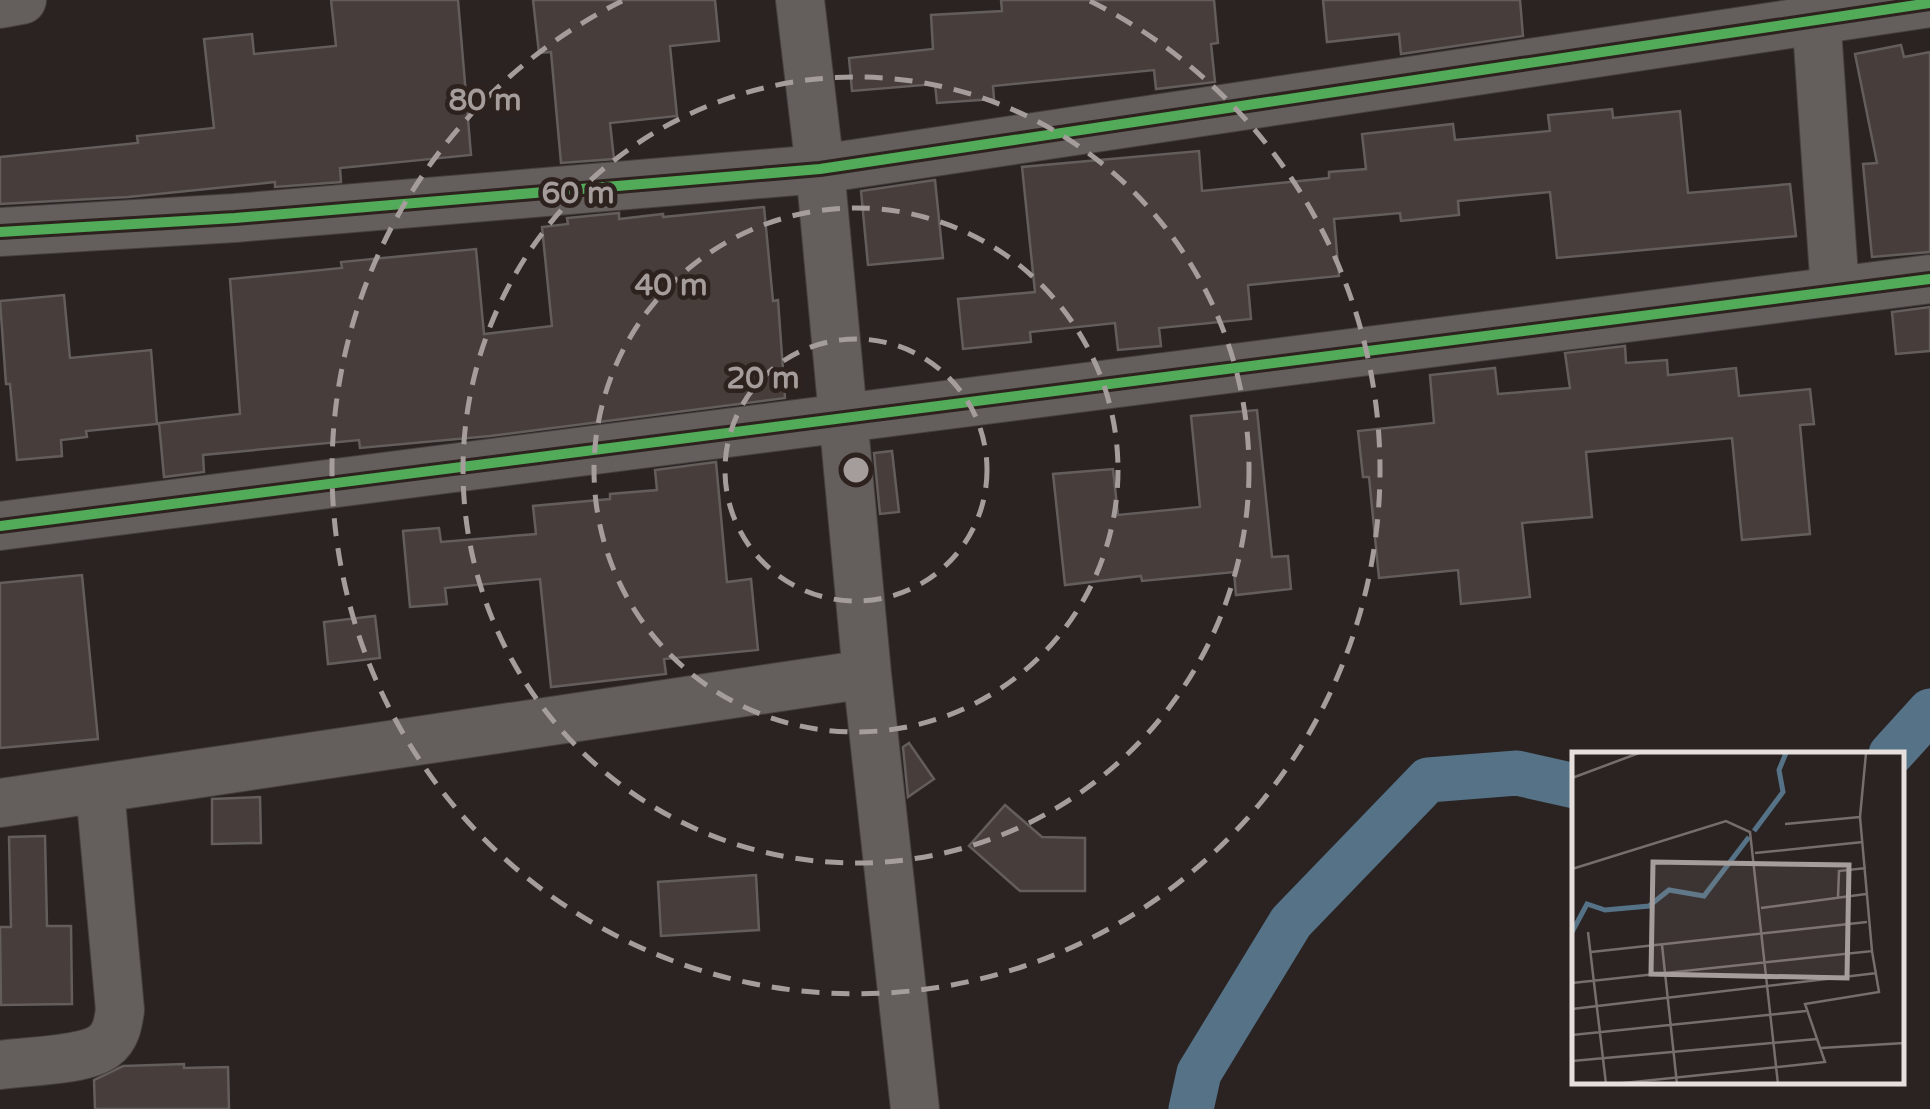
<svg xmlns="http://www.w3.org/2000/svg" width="1930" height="1109" viewBox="0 0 1930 1109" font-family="'Varela Round',sans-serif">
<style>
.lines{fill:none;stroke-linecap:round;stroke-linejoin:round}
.canal{stroke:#557287;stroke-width:45}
.building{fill:#473d3a;stroke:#635d5c;stroke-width:2.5}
.minor-casing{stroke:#453f3e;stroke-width:50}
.minor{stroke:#645e5d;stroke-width:48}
.cycleway-casing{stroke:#2d221e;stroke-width:16}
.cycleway{stroke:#51ab58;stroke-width:10}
.ring{fill:none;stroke:#a59d9b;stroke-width:5;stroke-dasharray:18 12}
.inset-river{fill:none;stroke:#557287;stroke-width:5}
.inset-road{fill:none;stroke:#766e6c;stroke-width:2.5}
.view{fill:#a59d9b;fill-opacity:0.15;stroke:#a59d9b;stroke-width:5}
.inset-edge{fill:none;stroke:#e7dfdc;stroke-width:5}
.centre{fill:#a59d9b;stroke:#2d221e;stroke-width:5}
.ring-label{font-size:30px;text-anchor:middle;font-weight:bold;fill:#a59d9b;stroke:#2d221e;stroke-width:9;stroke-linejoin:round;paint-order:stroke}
</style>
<rect width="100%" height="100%" fill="#2a2322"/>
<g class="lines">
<path class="canal" d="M1891,754L1930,711
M1191,1109L1199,1073L1291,922L1428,780L1517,773L1575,786"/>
</g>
<path class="building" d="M331,0H458L471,155L340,168L341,182L275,187V182L128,197L0,204V157L138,143L137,136L214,128L204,39L252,34L254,54L336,46Z
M533,0H715L719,41L670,46L677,116L610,123L614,159L561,163L551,52L539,53Z
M1001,0H1214L1218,43L1211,44L1215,82L1156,89L1154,70L993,86L994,99L937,103L935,84L852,91L849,58L933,49L931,15L1002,11Z
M1323,0H1520L1523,36L1401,54L1399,34L1327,42Z
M1901,45L1904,57L1930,52V252L1872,257L1863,164L1877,163L1855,54Z
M1612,109L1613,118L1680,111L1688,193L1790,184L1796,236L1557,258L1550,192L1458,201L1459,215L1401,221L1400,213L1334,219L1339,276L1248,285L1251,319L1159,328L1161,346L1118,350L1115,323L1030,332L1031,342L963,349L958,299L1035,292L1022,167L1199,151L1202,191L1329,178V172L1366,169L1362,134L1453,124L1455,140L1550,131L1548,115Z
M935,180L943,258L868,265L861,191Z
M764,207L773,301L778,300L785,398L490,436L360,448L359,440L203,455L204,472L164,477L159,423L240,414L230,279L342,268L341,262L476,249L484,334L552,326L542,227L568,224L567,218L619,213V219L663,214V217Z
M64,295L70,358L151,350L157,424L86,431L87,437L61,440L62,456L17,460L10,384H6L0,301Z
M1930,307V351L1896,354L1892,312Z
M1625,346L1626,363L1667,360L1668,375L1736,368L1739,396L1810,389L1814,424L1800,425L1810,534L1742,540L1732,438L1586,452L1592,517L1522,523L1530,597L1461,604L1458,570L1379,578L1369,477H1363L1358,431L1434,423L1430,375L1495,368L1498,394L1570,388L1565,353Z
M1257,410L1272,557L1288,556L1291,589L1236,595L1234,572L1142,581L1141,576L1065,585L1053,474L1113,469L1118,515L1200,507L1191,416Z
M892,451L899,512L880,514L874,453Z
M716,462L727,582L751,579L758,650L664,659L666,674L551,687L540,579L445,588L447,604L410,607L403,531L439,528L441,542L536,534L533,506L610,499V494L657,490L655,470Z
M82,575L98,739L0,748V583Z
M375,616L380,658L328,664L324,622Z
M909,743L934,779L908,797L903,747Z
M260,797L261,843L212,844V799Z
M1005,805L1042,837L1085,838V891H1020L969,846Z
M45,836L47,926H71L72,1004L1,1005L0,927H11L9,837Z
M756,875L759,930L661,936L658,882Z
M184,1064V1068L228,1067L229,1109H95L94,1080L123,1066Z"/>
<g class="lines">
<g class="minor-casing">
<path id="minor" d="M800,0L820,169L867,674L915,1109
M1815,0L1835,291
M0,4L22,0
M0,232L235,218L820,169L1930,3
M0,526L1930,279
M0,803L867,674
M0,1065C26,1061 84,1061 104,1046C116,1037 118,1024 120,1010L100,790"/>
</g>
<use href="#minor" class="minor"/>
<g class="cycleway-casing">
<path id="cycleway" d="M0,232L235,218L820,169L1930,3
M0,526L1930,279"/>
</g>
<use href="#cycleway" class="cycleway"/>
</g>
<g class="ring">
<circle cx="856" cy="470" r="131"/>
<circle cx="856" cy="470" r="262"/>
<circle cx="856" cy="470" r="393"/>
<path d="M1090 1A524 524 0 1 1 622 1"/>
</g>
<g transform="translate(1572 752)">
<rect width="332" height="332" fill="#2a2322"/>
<path class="inset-river" d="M182,79L211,40L207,18L214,1M0,180L15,152L33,158L77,154L97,138L132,144L177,85"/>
<path class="inset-road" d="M294,1L288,65L300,199M0,26L67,1M213,72L288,65M183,101L291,90M0,117L154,69L178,80L206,332M266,145L267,119L294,116M189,156L294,142M16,180L34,332M90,193L105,332M19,200L295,170M0,231L300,199L307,240L233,252L253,310L42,332M0,257L305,221M0,283L234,259M249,296L333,291M0,309L245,287"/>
<path class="view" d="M81,110L277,113L275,226L79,222Z"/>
<rect width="332" height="332" class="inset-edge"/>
</g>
<circle cx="856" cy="470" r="15" class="centre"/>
<g class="ring-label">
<text x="485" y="110">80 m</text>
<text x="578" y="203">60 m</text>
<text x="671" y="295">40 m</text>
<text x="763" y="388">20 m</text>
</g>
</svg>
